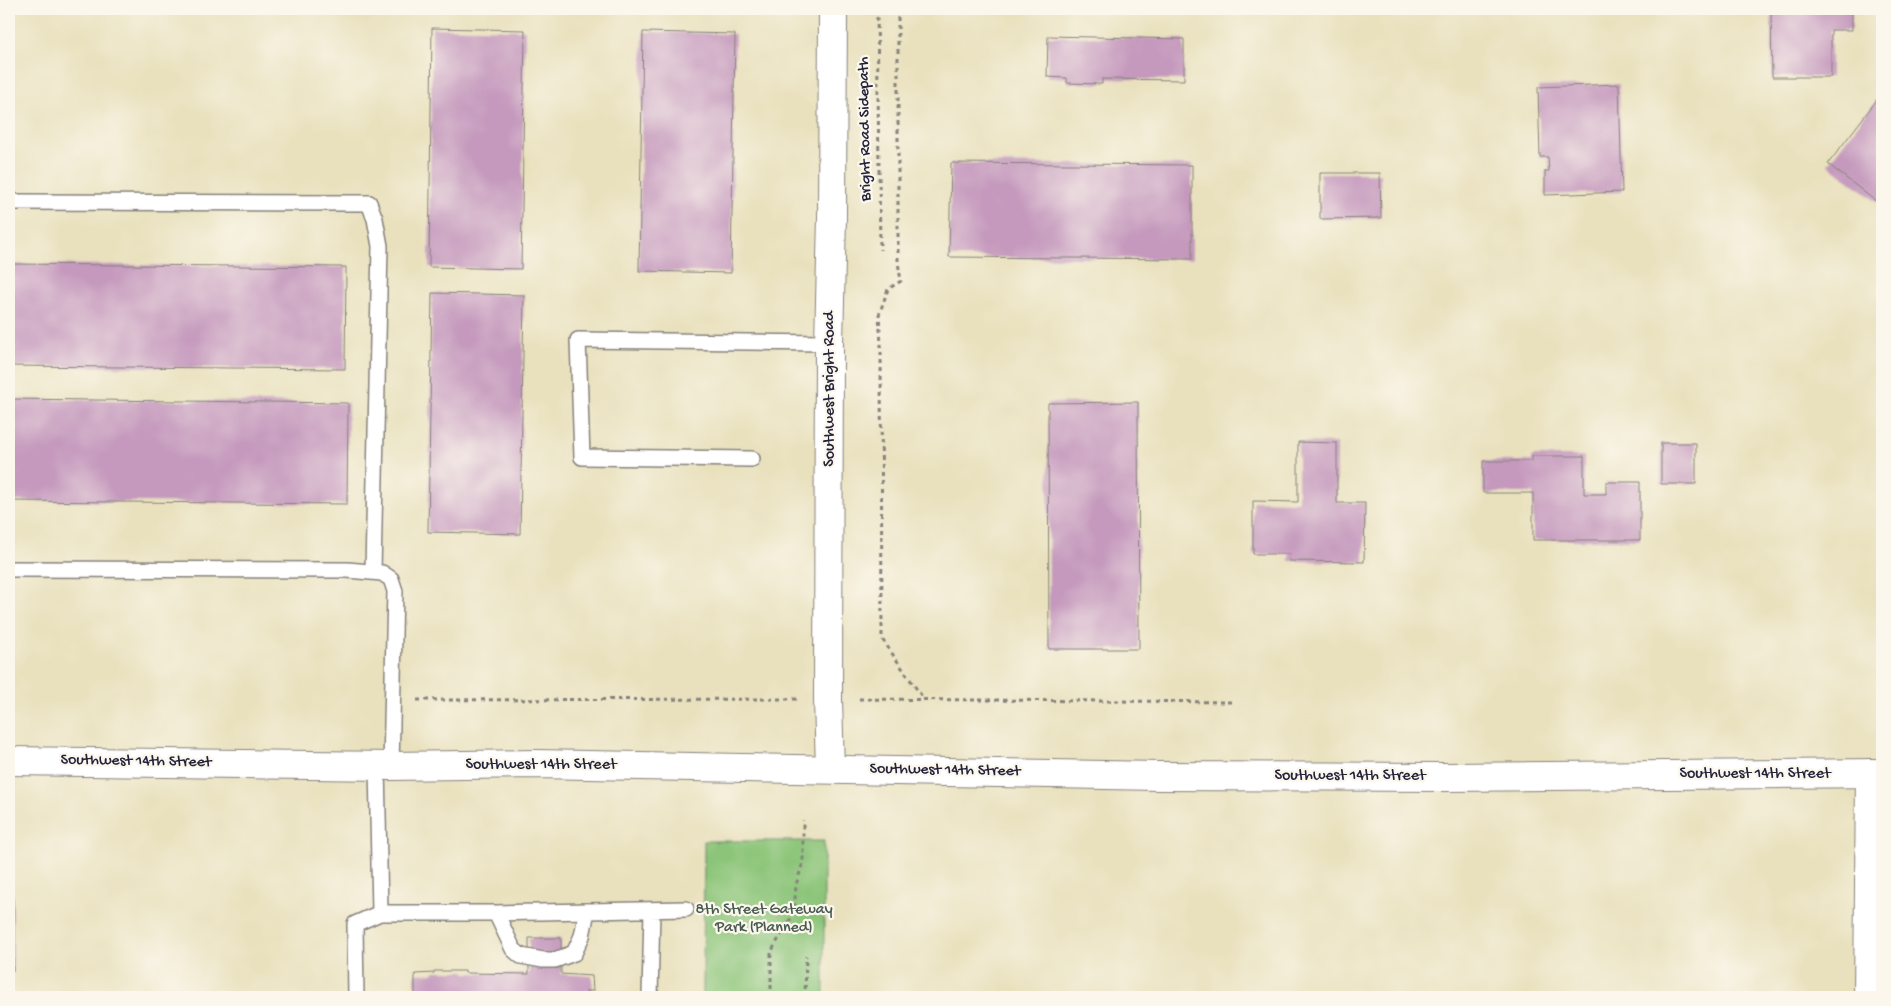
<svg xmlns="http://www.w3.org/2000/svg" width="1891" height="1006" viewBox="0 0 1891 1006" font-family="'Gochi Hand',sans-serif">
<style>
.green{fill:#8cc579;stroke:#57745a}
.building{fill:#c599bd}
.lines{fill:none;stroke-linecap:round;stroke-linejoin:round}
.lane-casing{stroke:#86827c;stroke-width:18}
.street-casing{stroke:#86827c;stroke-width:30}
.primary-casing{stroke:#86827c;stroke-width:30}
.path{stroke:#86827c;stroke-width:3;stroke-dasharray:4 4;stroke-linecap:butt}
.lane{stroke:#fff;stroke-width:15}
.street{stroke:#fff;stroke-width:28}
.primary{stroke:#fff;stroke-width:28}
.labels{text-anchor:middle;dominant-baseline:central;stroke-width:4.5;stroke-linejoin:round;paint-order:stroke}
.street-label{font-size:16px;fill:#22223b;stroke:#fbf7ec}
.park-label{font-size:16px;fill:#475b51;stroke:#fbf7ec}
</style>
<rect width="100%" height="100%" fill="#fbf7ec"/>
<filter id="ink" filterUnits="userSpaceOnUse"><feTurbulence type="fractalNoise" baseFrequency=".02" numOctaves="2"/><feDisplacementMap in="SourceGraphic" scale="10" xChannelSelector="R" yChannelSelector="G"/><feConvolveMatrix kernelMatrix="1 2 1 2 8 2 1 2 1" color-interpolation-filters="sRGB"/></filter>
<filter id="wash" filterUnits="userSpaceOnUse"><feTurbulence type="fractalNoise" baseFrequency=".0096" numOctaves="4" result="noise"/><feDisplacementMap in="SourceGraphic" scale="20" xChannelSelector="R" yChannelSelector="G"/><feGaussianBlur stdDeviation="1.12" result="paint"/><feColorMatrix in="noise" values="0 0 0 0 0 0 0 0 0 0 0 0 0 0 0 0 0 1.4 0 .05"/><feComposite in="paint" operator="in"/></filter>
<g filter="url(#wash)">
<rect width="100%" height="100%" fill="#e9e1be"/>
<path class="green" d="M704,841H824V997H703Z"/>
<g id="blocks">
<path class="building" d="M1771,9H1852V30H1831V77H1772Z
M432,28L525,30L521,269L429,267Z
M643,32L735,34L731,273L639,271Z
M1048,36L1184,39V80L1102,79V84L1067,83V78L1047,77Z
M1619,84L1622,192L1545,195V171H1549L1548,157H1540L1538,87Z
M1882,93V206L1828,164Z
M951,163L1192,165V259L949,257Z
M1320,173H1380L1381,218L1320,219Z
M9,264L346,267L345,369L9,366Z
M432,293L524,295L520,534L428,532Z
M9,399L348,403L347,504L9,501Z
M1138,402L1139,649H1049L1048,403Z
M1298,442L1337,443V503H1365L1364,562L1289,561L1290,554H1253V501L1298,502Z
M1661,443H1696V484H1661Z
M1532,456H1584V494H1606V482H1640V540H1533V493H1483V461H1532Z
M9,893H13V971H9Z
M529,938H561V974L592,976L593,991H586V997H415V974L434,973V971H465V973L529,974Z"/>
</g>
</g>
<g filter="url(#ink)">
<use href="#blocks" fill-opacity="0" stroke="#86827c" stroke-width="1"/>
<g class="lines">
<g class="lane-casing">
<path id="lane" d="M9,202L369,203L375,219L380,246L373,572
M752,459L582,457L578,340L829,343
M9,569L347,570L382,573L391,579L395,591L391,766
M380,913H496L686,909
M496,913L513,949L521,956L543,960H555L574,953L582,936L587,911
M356,997L355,924L380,913L377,765
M650,997L652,910"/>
</g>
<g class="street-casing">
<path id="street" d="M830,769L828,699L829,343L832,217L833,9
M1868,997L1870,773"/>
</g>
<g class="primary-casing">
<path id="primary" d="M9,761L391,766L536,764L1158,776L1447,777L1882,773"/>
</g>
<path class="path" d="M877,9L880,250
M898,9V262L901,281L888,289L879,315L881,344L882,639L923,698
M859,699L1234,702
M417,700L798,699
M771,997V952L794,913L796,885L803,862V820
M805,997L806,956"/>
<use href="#lane" class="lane"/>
<use href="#street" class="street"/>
<use href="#primary" class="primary"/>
</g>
</g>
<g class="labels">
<g class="street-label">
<text transform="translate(866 129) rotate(-91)">Bright Road Sidepath</text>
<text transform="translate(830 389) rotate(-90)">Southwest Bright Road</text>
<text transform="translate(136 762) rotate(1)">Southwest 14th Street</text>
<text x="541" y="765">Southwest 14th Street</text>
<text transform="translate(945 771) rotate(1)">Southwest 14th Street</text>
<text x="1755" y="774">Southwest 14th Street</text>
<text x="1350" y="776">Southwest 14th Street</text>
</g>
<g class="park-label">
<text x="764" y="910">8th Street Gateway<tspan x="764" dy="18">Park (Planned)</tspan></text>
</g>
</g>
<rect width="1891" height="1006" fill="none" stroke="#fbf7ec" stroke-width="30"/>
</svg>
